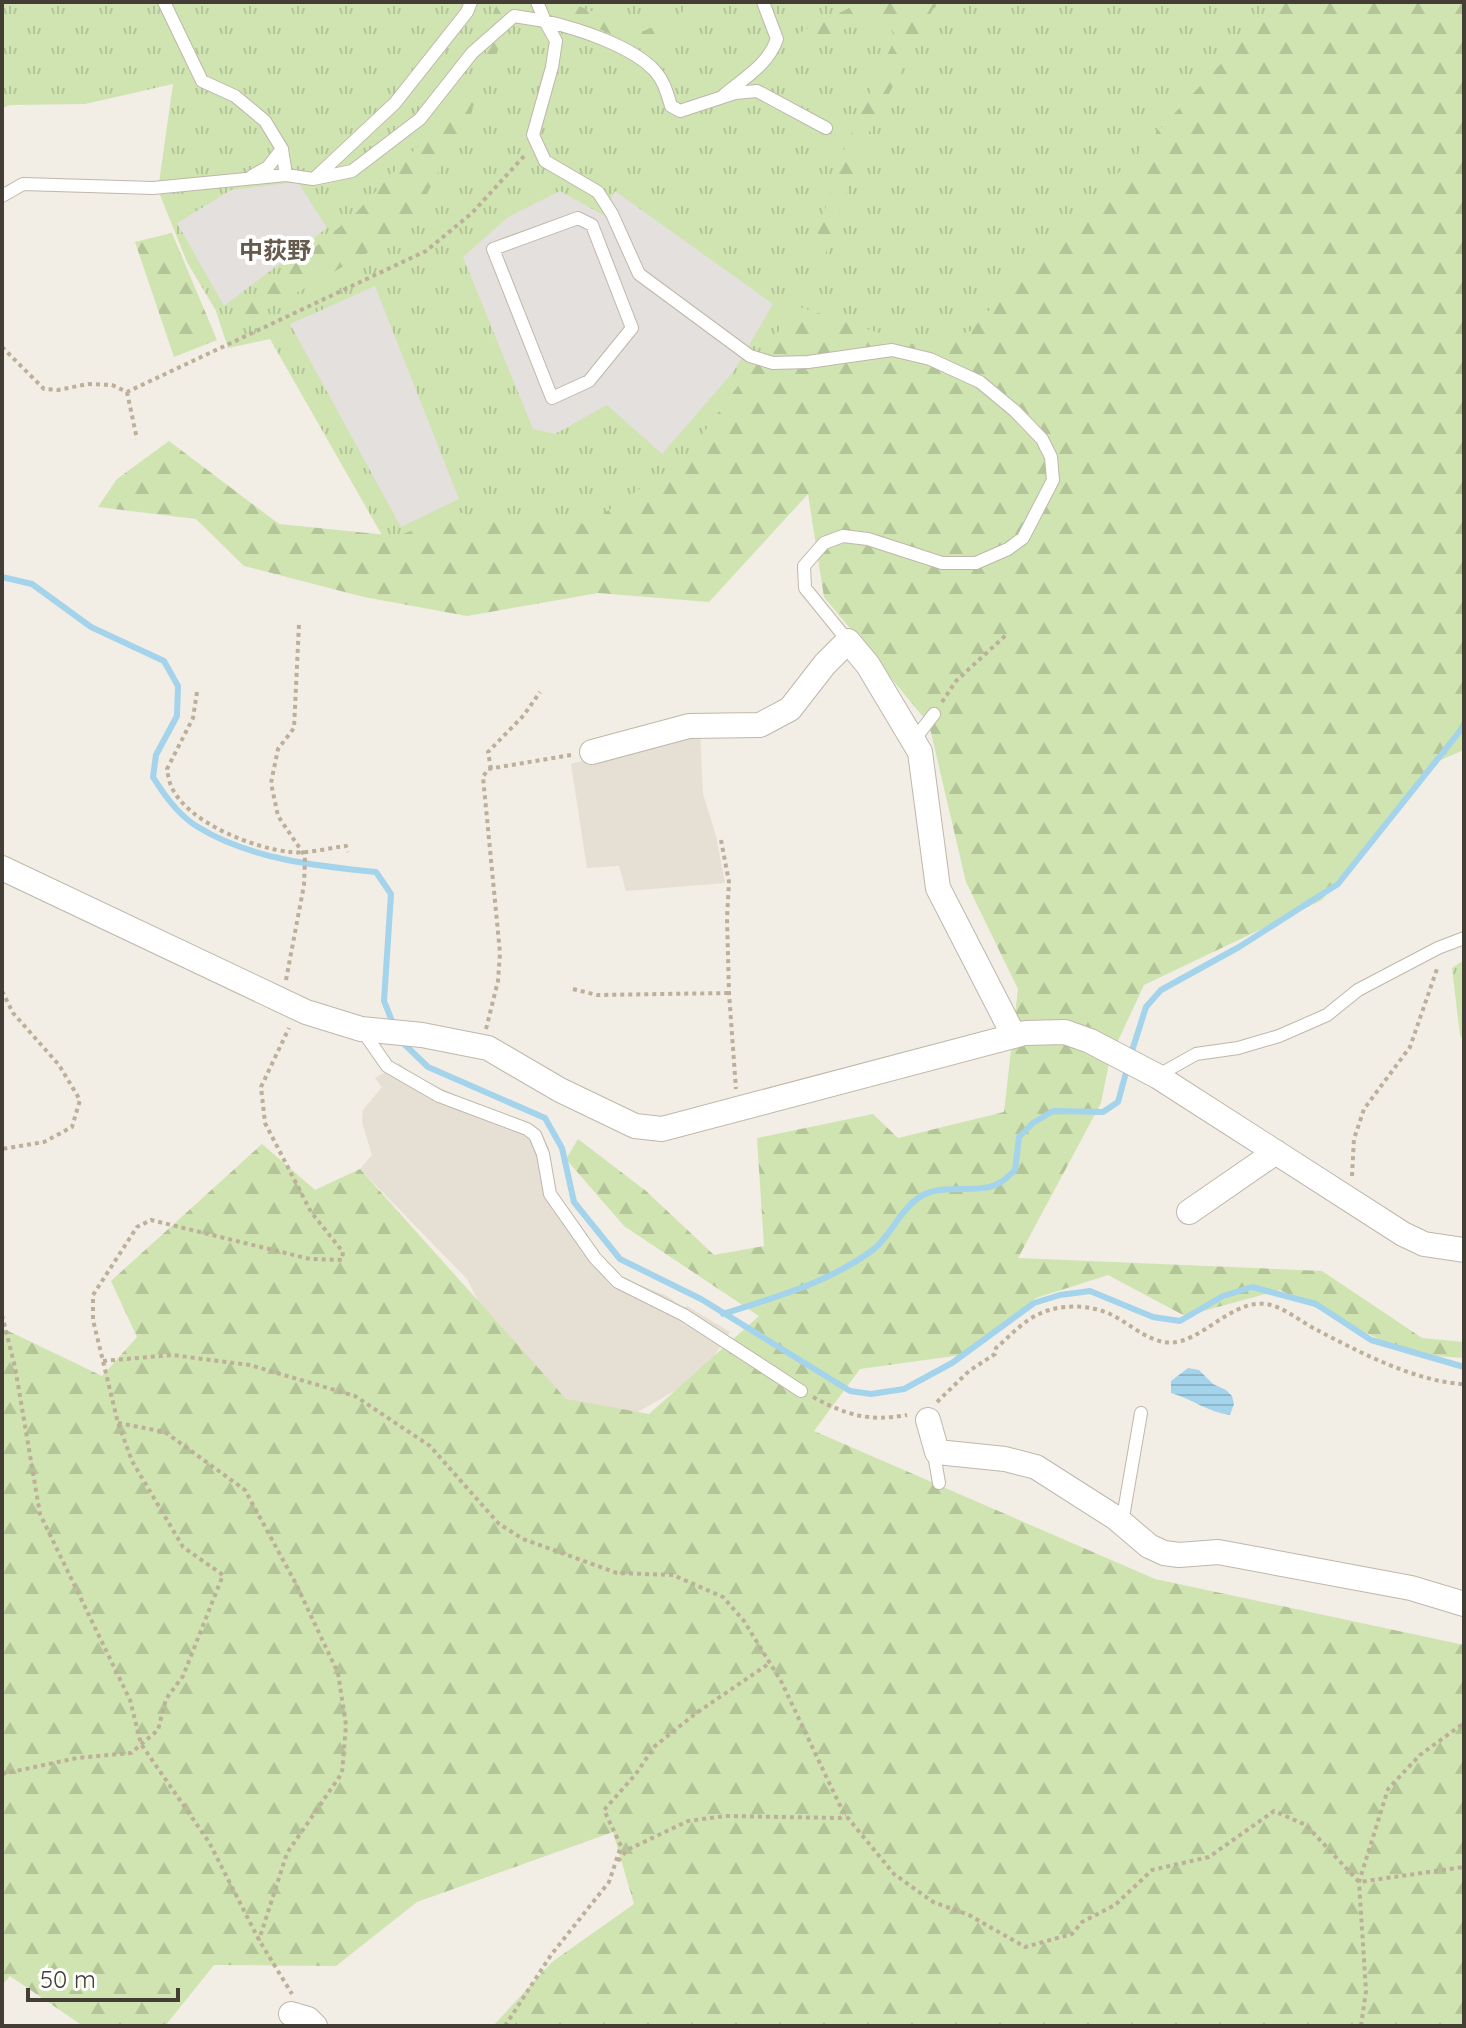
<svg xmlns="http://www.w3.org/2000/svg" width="1466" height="2028" viewBox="0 0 1466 2028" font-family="Quicksand,'Noto Sans JP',sans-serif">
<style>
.residential{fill:#e5dfd4}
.grass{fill:url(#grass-tufts)}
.forest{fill:url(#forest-firs)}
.parking{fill:#e3e0dd}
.water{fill:url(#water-rules)}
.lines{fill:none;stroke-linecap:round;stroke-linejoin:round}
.stream{stroke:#a4d3ec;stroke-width:6}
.lane-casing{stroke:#bfb7ab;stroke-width:14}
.street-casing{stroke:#bfb7ab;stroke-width:26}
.path{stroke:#bdaf9a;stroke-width:4;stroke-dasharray:4 4;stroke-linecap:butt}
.lane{stroke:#fff;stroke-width:12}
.street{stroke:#fff;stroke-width:24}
.labels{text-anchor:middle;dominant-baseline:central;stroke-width:8;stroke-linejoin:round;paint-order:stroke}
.neighbourhood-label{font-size:24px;font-weight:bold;fill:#665a4d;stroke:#fff}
</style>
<defs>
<pattern id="grass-tufts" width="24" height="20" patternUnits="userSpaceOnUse" patternTransform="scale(2)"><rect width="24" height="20" fill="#cfe4b0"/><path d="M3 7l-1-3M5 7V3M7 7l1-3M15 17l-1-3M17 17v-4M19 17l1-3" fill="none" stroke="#b3c498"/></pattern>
<pattern id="forest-firs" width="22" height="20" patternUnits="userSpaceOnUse" patternTransform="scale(2)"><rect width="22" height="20" fill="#cfe4b0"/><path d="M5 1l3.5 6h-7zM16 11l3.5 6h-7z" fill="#b3c498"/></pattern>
<pattern id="water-rules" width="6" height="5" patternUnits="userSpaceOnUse" patternTransform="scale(2)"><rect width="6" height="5" fill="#a4d3ec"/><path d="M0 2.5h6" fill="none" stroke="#8eb6cb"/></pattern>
</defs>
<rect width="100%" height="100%" fill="#f2ede5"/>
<path class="residential" d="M700,731L703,794L716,836L725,883L626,891L619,866L587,868L571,764L682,733Z
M399,1063L412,1074L457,1096L534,1125L541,1131L549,1149L554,1191L598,1253L620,1277L667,1296L684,1308L687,1306L730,1332L702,1375L617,1424L520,1382L467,1279L360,1169L372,1155L362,1122L363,1110L382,1087L375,1078Z"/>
<path class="grass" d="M2,2H1464V717L813,412L679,554L411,586L270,339L228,348L216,311L187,262L158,190L173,84L85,104L10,105L2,108Z
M1464,960V1041L1460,1035L1452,968Z"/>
<path class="forest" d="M497,2H568L644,31L682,12L689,2H704L693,16L645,48L546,7L507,25L487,80L408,230L243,323L241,308L353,216L481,78Z
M861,2H941L933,9L865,140L823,261L811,255L843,152L896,36L883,17L801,43L797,34Z
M1279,2H1464V750L1436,762L1322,900L1144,985L1110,1058L1101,1103L1018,1258L1322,1271L1422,1338L1464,1342V1358L1409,1354L1280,1290L1185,1316L1108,1275L1036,1298L961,1355L860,1369L814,1431L1155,1579L1464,1645V2026H493L552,1962L634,1904L613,1832L417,1902L336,1966L214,1965L165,2026H83L10,1976L2,1985V1328L102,1376L137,1337L111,1281L262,1144L315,1190L360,1169L566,1399L649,1414L759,1316L624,1226L566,1159L578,1139L646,1191L714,1255L764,1246L757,1138L873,1114L898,1138L1004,1112L1018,989L966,882L929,724L824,597L808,494L709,602L598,593L467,616L364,597L244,566L196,519L98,507L117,479L169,441L279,524L397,536L462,513L588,524L684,459L797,306L913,344L969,332Z
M172,233L217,340L174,357L135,242Z"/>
<path class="parking" d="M298,182L327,228L224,306L177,223L231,190Z
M560,191L603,215L615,191L773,304L734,371L662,454L607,405L555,434L533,429L463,257L508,217Z
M375,286L459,499L401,527L290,324Z"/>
<path class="water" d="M1188,1368L1199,1370L1213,1384L1226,1390L1232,1396L1234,1404L1230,1415C1208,1412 1192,1399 1171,1393V1381Z"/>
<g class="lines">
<path class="stream" d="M2,577L32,584L91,627L164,661L178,686L177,716L156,755L153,777C164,795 179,816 198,827C250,859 316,866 376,872L391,894L384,1001L394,1026
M400,1040L428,1067L545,1118L562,1148L574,1202L620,1259L701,1299L850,1391L871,1394L904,1389L952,1363L1034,1303L1060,1295L1090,1291L1153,1317L1180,1321L1223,1296L1252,1287L1316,1304L1371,1340L1464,1367
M1131,1054L1146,1007L1161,990L1239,947L1338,884L1464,726
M723,1314C775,1297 829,1283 874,1249C892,1234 901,1207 923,1195C947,1183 982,1195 1001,1182C1006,1179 1011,1174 1015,1170L1019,1137L1033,1123L1053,1111L1103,1112L1118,1102L1127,1069"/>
<g class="lane-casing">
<path id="lane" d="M164,2L202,81L235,96L265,121L282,149L286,175
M537,2L545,21C579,29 632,46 655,71C664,81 667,93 671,106L680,111L735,93L757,91L826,128
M724,95C744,78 768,65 777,39L763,2
M252,176L268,167L282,149
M316,177L395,103L467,12L471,2
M2,196L23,184L153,188L286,175L313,179L352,171L420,119L472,53L514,16L545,21L556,41L552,67L533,135L545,161L598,192L612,214L639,274L750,356L773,363L808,362L892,350L930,359L980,382L1015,411L1042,439L1051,457L1053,480L1023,538L1008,549L976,563H942L868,539L843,536L824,543L804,566L805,588L848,641
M578,218L592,225L632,328L589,381L552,398L493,249Z
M914,740L934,714
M362,1030L387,1066L439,1096L527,1129L535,1135L543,1154L550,1194L595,1258L618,1282L684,1315L801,1391
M1157,1076L1196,1054L1238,1048L1279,1036L1327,1015L1358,990L1438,948L1464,938
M937,1452L935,1460L939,1483
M1122,1523L1141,1413"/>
</g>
<g class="street-casing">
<path id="street" d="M592,752L689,726L760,725L790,709L825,664L848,641L868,665L920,752L938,888L1014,1036
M2,868L306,1012L361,1029L422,1035L488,1048L560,1090L635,1126L662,1129L1025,1033L1065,1032L1090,1041L1157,1076L1403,1234L1424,1244L1464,1250
M1189,1212L1276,1152
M928,1420L937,1452L1005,1459L1036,1467L1116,1518L1149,1546L1164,1553L1179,1555L1218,1552L1411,1588L1464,1604
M291,2014L308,2019L315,2026"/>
</g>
<path class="path" d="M2,347L44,389L58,390L88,384L112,385L127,392L426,251L472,213L525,155
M127,392L137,439
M197,692L193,718L167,769C168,775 169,782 172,788C189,823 253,848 290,852C308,854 328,848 346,846L348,852
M942,702L956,681L1006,635
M491,769L488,752L524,715L540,692
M721,840L729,882L727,918L729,993L736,1089
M286,980L304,885L305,856L278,816L271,783L278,749L294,728L299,624
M573,989L597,995L729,993
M2,991L13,1013L59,1065L80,1100L72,1127L44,1142L2,1149
M486,1029L498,981L500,953L483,777L488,769L571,755
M1352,1176L1354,1139L1364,1109L1410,1047L1438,966
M2,1315L15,1367L40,1514L130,1700L141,1744L209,1842L259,1940L292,1994
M103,1361L172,1355L250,1365L355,1396L430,1446L499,1524L523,1539L617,1573L673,1575L723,1597L744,1621L781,1681L843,1812L894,1874L933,1902L969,1915L1025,1947L1072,1934L1082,1922L1115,1905L1152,1870L1209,1857L1274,1811L1306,1825L1359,1882L1464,1867
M813,1397C846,1415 869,1422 907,1415
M937,1402L969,1371L995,1354L996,1348C1009,1337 1023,1321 1039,1314C1060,1304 1088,1304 1110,1314C1132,1324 1154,1349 1181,1341C1212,1332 1240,1294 1274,1306C1289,1311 1303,1323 1317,1330C1359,1352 1416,1382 1464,1384
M118,1423L165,1432L245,1490L295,1582L338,1673L346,1725L342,1773L287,1853L259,1940
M2,1774L77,1758L131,1753L158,1730L166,1699L183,1676L223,1575L183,1547L132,1461L118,1423L93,1320V1295L137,1227L151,1220L310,1259L342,1260L343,1252L311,1212L265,1123L261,1087L289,1028
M618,1861L627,1850L688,1821L725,1816L840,1818L846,1815
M505,2026L551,1955L609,1882L621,1846L604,1810L635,1775L655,1746L695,1714L770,1663
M1361,2026L1366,1991L1359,1882L1388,1789L1420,1755L1464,1723"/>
<use href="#lane" class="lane"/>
<use href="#street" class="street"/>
</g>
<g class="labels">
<g class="neighbourhood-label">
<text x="275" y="250">中荻野</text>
</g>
</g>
<rect width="1466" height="2028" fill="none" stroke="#443d35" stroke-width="8"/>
<path d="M28 1988v12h150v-12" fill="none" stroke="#443d35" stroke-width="4"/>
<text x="40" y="1988" font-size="24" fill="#443d35" stroke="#ffffff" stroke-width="6" paint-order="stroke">50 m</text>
</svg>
